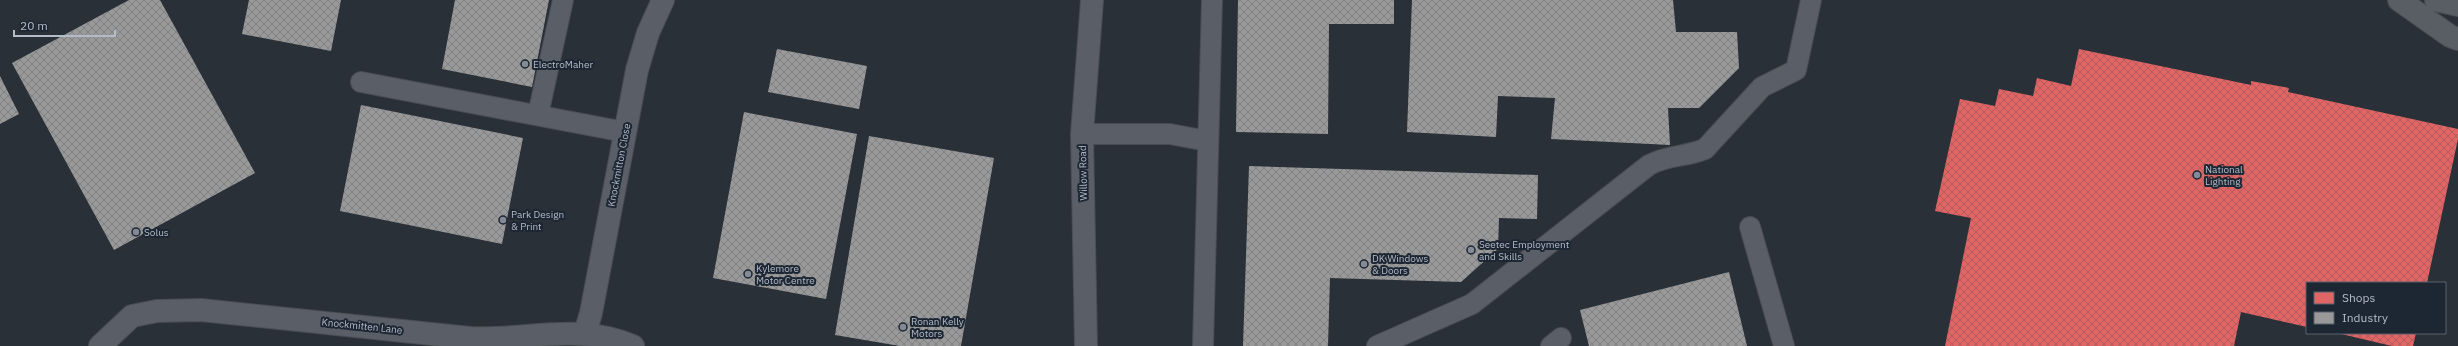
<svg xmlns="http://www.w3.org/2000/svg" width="2458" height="346" viewBox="0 0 2458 346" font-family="'IBM Plex Sans',sans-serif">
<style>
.shops{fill:url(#shops-cross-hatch)}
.industry{fill:url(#industry-cross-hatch)}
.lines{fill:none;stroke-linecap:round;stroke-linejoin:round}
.service-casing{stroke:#484c53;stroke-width:22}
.minor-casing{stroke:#484c53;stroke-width:24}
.secondary-casing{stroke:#484c53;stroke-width:24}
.service{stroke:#5a5e66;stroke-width:20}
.minor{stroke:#5a5e66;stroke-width:22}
.secondary{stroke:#595d64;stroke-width:22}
.poi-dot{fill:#848b96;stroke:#1d2633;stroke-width:1.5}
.labels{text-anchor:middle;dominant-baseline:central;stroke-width:4;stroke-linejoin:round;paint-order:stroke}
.poi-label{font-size:10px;fill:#b4bcc9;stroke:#1d2633;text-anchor:start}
.street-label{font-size:10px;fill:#b4bcc9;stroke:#1d2633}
</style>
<defs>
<pattern id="shops-cross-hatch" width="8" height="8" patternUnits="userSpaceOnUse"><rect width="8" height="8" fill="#e06666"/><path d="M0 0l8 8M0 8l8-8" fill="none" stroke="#b65a5c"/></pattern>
<pattern id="industry-cross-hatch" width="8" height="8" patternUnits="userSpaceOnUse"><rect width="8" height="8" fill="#999"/><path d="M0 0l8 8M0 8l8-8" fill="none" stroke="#808182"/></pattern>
</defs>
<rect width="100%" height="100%" fill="#2a3038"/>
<path class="shops" d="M2079,49L2251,85V81L2289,88L2288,92L2458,129V139L2427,283H2307V327L2241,312L2234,346H1945L1971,218L1935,211L1960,99L1995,106L1999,89L2033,96L2037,78L2071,86Z
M2337,333H2416L2413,346H2392Z"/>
<path class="industry" d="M129,0H160L255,173L114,250L12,63Z
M249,0H341L331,51L242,34Z
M455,0H549L532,87L442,69Z
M1238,0H1394V24H1329L1328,134L1236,132Z
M1412,0H1673L1676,32H1737L1739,68L1699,108H1668L1670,145L1551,139L1555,98L1498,96L1496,137L1407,132Z
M777,49L867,66L859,109L768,92Z
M0,76L19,114L0,124Z
M361,105L523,138L502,244L340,211Z
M744,112L857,134L826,299L713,278Z
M869,136L994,158L961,346H900L835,335Z
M1249,166L1538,175L1537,219L1499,218L1498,249L1461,282L1330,278L1328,346H1243Z
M1729,272L1747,346H1589L1580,310Z"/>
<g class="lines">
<g class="service-casing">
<path id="service" d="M361,82L625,132
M538,115L563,0
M1082,134H1170L1207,141
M1750,227L1784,346
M1203,346L1212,0
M1377,346L1472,304L1649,165C1667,155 1686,157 1705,149L1762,87L1796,70L1811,0
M1551,346L1561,338"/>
</g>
<g class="minor-casing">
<path id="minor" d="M585,333L591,313L637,70L648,33L663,0
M100,346L132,316L157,311L201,310L470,338C527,341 577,322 633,346
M1086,346L1082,134L1092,0"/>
</g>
<g class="secondary-casing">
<path id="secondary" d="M2399,0L2450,36L2458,39
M2436,0L2458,5"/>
</g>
<use href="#service" class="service"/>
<use href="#minor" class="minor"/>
<use href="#secondary" class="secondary"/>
</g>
<g class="poi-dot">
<circle cx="525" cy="64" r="4"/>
<circle cx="2197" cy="175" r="4"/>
<circle cx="503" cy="220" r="4"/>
<circle cx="136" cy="232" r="4"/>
<circle cx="1471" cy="250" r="4"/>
<circle cx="1364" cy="264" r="4"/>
<circle cx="748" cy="274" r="4"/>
<circle cx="903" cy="327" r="4"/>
</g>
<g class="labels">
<g class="poi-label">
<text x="533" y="64">ElectroMaher</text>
<text x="2205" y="169">National<tspan x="2205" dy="12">Lighting</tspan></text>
<text x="511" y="214">Park Design<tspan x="511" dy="12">&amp; Print</tspan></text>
<text x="144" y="232">Solus</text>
<text x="1479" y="244">Seetec Employment<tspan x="1479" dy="12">and Skills</tspan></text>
<text x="1372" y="258">DK Windows<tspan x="1372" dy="12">&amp; Doors</tspan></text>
<text x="756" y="268">Kylemore<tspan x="756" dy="12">Motor Centre</tspan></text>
<text x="911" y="321">Ronan Kelly<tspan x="911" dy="12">Motors</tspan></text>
</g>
<g class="street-label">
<text transform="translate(619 165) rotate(-79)">Knockmitton Close</text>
<text transform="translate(1083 173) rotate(-91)">Willow Road</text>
<text transform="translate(362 326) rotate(6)">Knockmitten Lane</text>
</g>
</g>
<rect x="2306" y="282" width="140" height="52" fill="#1d2633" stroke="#59626f"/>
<rect x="2314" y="292" width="20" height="12" fill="#e06666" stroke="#59626f"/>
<text x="2342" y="302" font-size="12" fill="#b4bcc9">Shops</text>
<rect x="2314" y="312" width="20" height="12" fill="#999999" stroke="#59626f"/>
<text x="2342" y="322" font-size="12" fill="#b4bcc9">Industry</text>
<path d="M14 30v6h101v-6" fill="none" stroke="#b4bcc9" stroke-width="2"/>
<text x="20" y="30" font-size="12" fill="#b4bcc9" stroke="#1d2633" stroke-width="3" paint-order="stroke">20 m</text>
</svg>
